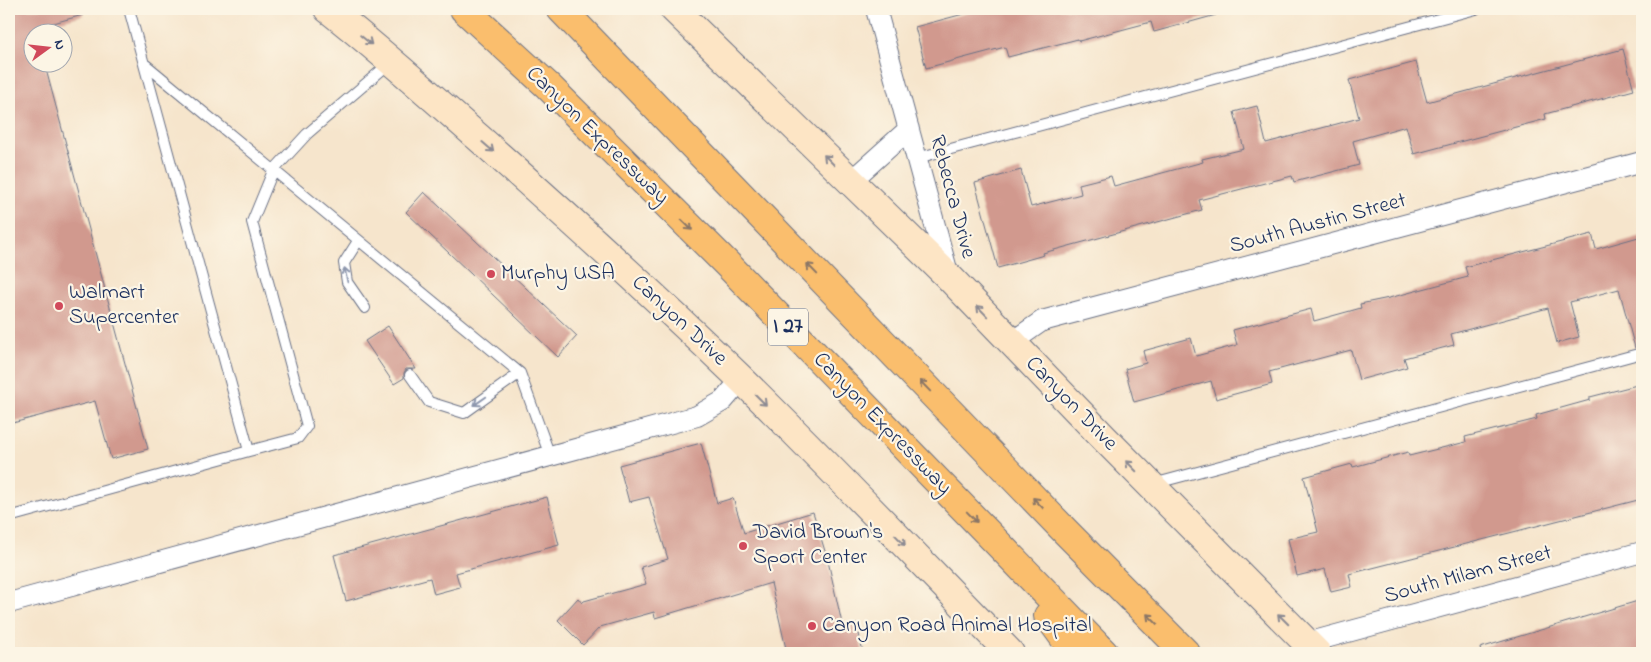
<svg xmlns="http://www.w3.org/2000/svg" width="1651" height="662" viewBox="0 0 1651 662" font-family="'Indie Flower',sans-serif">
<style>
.building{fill:#d1998e}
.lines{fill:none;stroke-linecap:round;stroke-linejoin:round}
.lane-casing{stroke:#686f84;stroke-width:12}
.street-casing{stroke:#686f84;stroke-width:22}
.secondary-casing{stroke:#686f84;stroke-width:30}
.highway-casing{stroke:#686f84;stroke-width:30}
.lane{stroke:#fff;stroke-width:10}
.street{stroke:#fff;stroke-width:20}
.secondary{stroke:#fde5c5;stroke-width:28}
.highway{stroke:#fabe6d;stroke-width:28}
.oneway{stroke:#8c8a92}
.oneway2{stroke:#8a7666}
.oneway3{stroke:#8d97ae}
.poi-dot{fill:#d1495b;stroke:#fcf5e5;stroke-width:2}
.labels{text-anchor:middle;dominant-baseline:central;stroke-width:4.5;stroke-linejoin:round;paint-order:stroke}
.shield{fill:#fcf5e5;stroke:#5e6a86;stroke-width:1}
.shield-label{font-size:21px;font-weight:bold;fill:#1b2f5e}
.street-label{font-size:22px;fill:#1b2f5e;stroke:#fcf5e5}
.poi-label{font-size:22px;fill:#1b2f5e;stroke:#fcf5e5;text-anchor:start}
</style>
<rect width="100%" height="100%" fill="#fcf5e5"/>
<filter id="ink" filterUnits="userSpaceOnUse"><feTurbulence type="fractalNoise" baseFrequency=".02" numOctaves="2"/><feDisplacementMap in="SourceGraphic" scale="10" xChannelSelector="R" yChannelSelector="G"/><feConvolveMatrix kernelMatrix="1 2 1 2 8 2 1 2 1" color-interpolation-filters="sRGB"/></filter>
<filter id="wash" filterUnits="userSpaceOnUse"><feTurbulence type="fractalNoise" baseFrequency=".0096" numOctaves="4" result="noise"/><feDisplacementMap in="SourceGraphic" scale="20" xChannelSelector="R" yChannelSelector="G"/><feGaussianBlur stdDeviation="1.12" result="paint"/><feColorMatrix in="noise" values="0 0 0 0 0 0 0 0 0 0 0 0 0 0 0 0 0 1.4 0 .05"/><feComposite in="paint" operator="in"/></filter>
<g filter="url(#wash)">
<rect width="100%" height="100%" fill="#f6e5cc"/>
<g id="blocks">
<path class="building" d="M9,9H82L83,15L35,28L36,32H32V62H44L148,449L111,459L95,401L9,424Z
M982,9H1215L1216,15L1154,32L1151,22L1079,41L1078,39L1008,57L1005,47L926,68L915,27Z
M1623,49L1634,90L1545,114L1546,119L1414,154L1406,126L1353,141L1359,165L1294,182L1292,176L1199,200L1202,210L1043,253L1044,255L998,268L975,183L1021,170L1031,207L1081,194L1079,184L1111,176L1114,186L1203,162L1202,159L1244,149L1234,112L1257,106L1266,143L1359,118L1349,80L1416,62L1427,102Z
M424,192L577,336L558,357L406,212Z
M1592,234L1596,249L1642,236V346L1635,348L1619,289L1570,302L1579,337L1557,343L1548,308L1451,334L1454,345L1404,358L1407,367L1359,380L1351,350L1269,372L1272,384L1216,399L1211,381L1134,402L1125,369L1146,363L1143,351L1191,338L1196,356L1237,345L1233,330L1311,309L1314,321L1361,308L1360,304L1389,298L1468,277L1465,267Z
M388,326L416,369H406L404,373V378L394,384L365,341Z
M1637,385L1642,405V499L1349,574L1352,587L1331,592L1325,569L1297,576L1288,539L1318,532L1304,477L1352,464L1353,467L1408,452L1409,456L1466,442L1465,437L1537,419L1536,415L1590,400V397Z
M701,443L717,503L733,498L744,533L813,512L828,561L843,628L857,624L863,653H787L771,583L655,618L654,612L600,627L583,645L558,620L578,598L582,603L584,601L646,584L641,567L668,559L649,497L629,502L619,465Z
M547,497L559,545L456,573L460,587L434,594L430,578L346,601L334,555Z
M1638,601L1642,616V653H1481L1480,648Z"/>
</g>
</g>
<g filter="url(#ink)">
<use href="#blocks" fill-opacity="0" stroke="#686f84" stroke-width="1"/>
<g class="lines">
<g class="lane-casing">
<path id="lane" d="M129,9L249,451L298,438L307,426L252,222L273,171L307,134L391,62
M146,65L520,373L550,456
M917,158L1476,9
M358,241L344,263L347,282L365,308
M410,375L429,402L464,413L520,373
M1153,484L1642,353
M9,517L249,451"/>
</g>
<g class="street-casing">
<path id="street" d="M876,9L949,277
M851,181L909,129
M1012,342L1042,321L1642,162
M9,603L697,416L723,401L741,380
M1307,643L1642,552"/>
</g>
<g class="secondary-casing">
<path id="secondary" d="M328,9C380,50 429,94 479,138C567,216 654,295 739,377C831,467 920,561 1010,653
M674,9L949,277L1104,438L1317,653"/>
</g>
<g class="highway-casing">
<path id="highway" d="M464,9L548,86L731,268L1104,653
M561,9L1066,532L1186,653
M1048,616L1075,653"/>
</g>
<use href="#lane" class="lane"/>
<use href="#street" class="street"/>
<use href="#secondary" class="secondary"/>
<use href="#highway" class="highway"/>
</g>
<defs><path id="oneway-shaft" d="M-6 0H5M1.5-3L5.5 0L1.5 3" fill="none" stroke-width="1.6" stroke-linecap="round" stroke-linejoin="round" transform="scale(1.25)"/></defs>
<g class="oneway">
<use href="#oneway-shaft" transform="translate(366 40) rotate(39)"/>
<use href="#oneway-shaft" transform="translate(488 147) rotate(41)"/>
<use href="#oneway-shaft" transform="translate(829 160) rotate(-135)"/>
<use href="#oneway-shaft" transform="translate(982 311) rotate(-134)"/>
<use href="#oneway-shaft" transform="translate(761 400) rotate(45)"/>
<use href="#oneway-shaft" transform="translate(1131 466) rotate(-135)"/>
<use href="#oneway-shaft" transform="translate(900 540) rotate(46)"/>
<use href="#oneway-shaft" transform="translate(1283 619) rotate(-135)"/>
</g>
<g class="oneway2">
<use href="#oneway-shaft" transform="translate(687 225) rotate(45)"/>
<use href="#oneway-shaft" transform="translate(812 269) rotate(-134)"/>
<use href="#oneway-shaft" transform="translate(925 386) rotate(-134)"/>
<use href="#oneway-shaft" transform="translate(1038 503) rotate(-134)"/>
<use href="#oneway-shaft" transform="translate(972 517) rotate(46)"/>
<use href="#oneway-shaft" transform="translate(1152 619) rotate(-135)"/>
</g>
<g class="oneway3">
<use href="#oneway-shaft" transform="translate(346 275) rotate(-102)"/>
<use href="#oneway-shaft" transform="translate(480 401) rotate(145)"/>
</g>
</g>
<g class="poi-dot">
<circle cx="491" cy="274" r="5"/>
<circle cx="59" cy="306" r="5"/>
<circle cx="743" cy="546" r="5"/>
<circle cx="812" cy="626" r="5"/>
</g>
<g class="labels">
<rect class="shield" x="768" y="308.5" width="40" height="37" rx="4"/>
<g class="shield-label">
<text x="788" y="327">I 27</text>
</g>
<g class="street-label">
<text transform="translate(597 136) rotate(44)">Canyon Expressway</text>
<text transform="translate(952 197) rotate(75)">Rebecca Drive</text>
<text transform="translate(1318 224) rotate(-15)">South Austin Street</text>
<text transform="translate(679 321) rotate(43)">Canyon Drive</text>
<text transform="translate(1071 404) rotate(46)">Canyon Drive</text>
<text transform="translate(882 424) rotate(46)">Canyon Expressway</text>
<text transform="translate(1468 575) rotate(-15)">South Milam Street</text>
</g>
<g class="poi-label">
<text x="501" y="274">Murphy USA</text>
<text x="69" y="293">Walmart<tspan x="69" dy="25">Supercenter</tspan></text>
<text x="753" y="533">David Brown's<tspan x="753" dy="25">Sport Center</tspan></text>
<text x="822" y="626">Canyon Road Animal Hospital</text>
</g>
</g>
<rect width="1651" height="662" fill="none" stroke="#fcf5e5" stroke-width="30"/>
<g transform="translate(48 48) rotate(75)"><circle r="24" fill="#fcf5e5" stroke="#a2a6af"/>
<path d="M0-4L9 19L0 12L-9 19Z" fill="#d1495b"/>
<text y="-8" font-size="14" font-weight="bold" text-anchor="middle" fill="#1b2f5e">N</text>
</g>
</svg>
